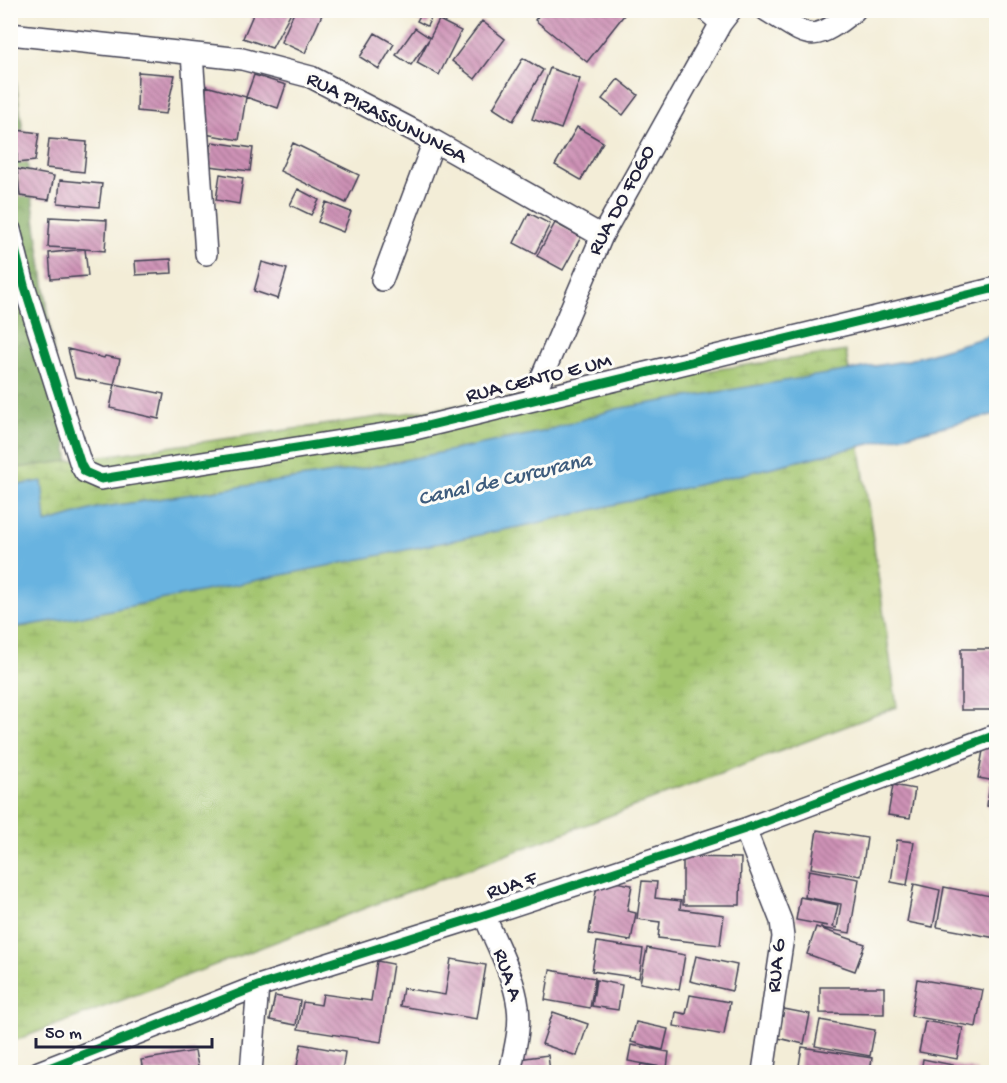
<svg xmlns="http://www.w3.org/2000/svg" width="1007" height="1083" viewBox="0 0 1007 1083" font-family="'Gochi Hand',sans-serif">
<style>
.forest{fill:url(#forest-crowns);stroke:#52664e;stroke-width:1.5}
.wetland{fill:url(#wetland-marsh);stroke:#627454;stroke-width:1.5}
.water{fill:#67b3e0;stroke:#446a8e;stroke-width:1.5}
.building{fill:url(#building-back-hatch)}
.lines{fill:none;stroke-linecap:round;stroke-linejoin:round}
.street-casing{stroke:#414052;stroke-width:24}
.street{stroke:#fff;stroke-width:21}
.cycleway-casing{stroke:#fdfcf7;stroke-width:13}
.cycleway{stroke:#00873e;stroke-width:9}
.labels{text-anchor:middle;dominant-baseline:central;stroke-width:6;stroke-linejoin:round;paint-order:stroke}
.street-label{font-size:21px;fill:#22223b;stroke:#fdfcf7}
.water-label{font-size:22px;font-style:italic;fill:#3e5c7d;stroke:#fdfcf7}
</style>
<defs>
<pattern id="forest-crowns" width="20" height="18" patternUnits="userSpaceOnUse" patternTransform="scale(1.5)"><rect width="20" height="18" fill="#82aa61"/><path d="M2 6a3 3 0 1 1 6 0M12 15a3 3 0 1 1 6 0" fill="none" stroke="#6a8a51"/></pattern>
<pattern id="wetland-marsh" width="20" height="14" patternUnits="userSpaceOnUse" patternTransform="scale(1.5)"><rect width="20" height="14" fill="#a3c56e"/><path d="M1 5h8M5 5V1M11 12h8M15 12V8" fill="none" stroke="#8ca960"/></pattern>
<pattern id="building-back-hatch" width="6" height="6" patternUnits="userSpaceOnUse" patternTransform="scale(1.5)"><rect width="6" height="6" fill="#ce92b6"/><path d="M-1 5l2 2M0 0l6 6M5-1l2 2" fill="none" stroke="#a77795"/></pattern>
</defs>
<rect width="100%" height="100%" fill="#fdfcf7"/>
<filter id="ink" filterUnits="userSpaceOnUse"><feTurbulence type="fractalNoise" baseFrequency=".0167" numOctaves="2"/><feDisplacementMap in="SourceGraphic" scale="12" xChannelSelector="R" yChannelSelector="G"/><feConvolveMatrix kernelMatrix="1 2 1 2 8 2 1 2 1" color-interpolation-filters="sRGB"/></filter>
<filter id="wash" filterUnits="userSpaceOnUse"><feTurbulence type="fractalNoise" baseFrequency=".008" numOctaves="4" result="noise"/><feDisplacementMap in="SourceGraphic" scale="24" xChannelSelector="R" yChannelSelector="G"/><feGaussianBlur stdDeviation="1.35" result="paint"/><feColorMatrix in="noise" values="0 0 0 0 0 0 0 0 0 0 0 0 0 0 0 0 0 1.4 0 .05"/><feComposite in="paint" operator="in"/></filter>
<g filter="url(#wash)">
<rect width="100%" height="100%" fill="#f3edd7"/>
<path class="forest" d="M10,39L69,462L11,469H10Z"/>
<path class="wetland" d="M846,351L897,707L11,1042V469Z"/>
<path class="water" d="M996,334V414L533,524L72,618L11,628V486L42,481L46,523L97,508L360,469L542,432L616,409L905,361Z"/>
<g id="blocks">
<path class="building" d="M255,10H292L272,48L243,38Z
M295,10H324L305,53L281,42Z
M423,10H435L427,26L417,21Z
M543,10H628L587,62L535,20Z
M439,20L461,31L439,75L417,63Z
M482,21L505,39L475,79L452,61Z
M415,28L430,38L411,65L396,55Z
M375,33L394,44L379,69L360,57Z
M523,58L543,70L513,121L493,108Z
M550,68L580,79L561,129L532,119Z
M138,72L175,75L166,114L137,111Z
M254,75L286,85L278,108L246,97Z
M618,79L638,95L623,115L602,99Z
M206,86L246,97L239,140L205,134Z
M577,127L603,142L581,180L555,165Z
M17,130L39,133L35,161L17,163Z
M49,139L87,142L84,172L46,168Z
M212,142L253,148L250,171L209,166Z
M293,143L359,175L346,203L280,171Z
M17,169L54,176L49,200L20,196Z
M220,174L243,178L239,204L216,200Z
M60,180L102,184L99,207L58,203Z
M298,189L319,200L311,215L290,205Z
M326,202L351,212L343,232L318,222Z
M529,213L550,224L535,254L514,243Z
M50,217L107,220L105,251L85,249L88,276L51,279L49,253L85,249L48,247Z
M555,223L581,237L563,270L537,256Z
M171,259L172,273L136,275L135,261Z
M262,262L287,269L278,299L254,291Z
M68,349L104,358L105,356L120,359L114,385L75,378Z
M115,384L164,394L159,419L110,408Z
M961,649H996V710H961Z
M984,745L996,747V781L978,778Z
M990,783L996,784V807L987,806Z
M893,785L915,789L910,818L888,815Z
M817,830L867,838L861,876L811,868Z
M897,840L914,842L907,885L891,882Z
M683,857L741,858L740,905H683Z
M809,870L859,879L850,933L821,928V925L828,926L796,920L800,897L838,905L833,927L837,928L841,904L805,897Z
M598,879L632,885L627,911L636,913L631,941L589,934Z
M642,881L657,882L655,898L681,901L680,909L724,915L720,945L658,938L660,922L637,919Z
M914,884L940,890L933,927L907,922Z
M944,887L996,897V938L937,927Z
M816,927L865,944L855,971L807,954Z
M597,942L643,949L639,978L592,971Z
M647,948L685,955L679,990L640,983Z
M696,956L737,965L732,991L690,981Z
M451,959L486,965L477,1019L400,1006L403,988L445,995Z
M377,961L393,964L381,1042L298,1029L303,1002L321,1005L323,994L371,1001Z
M550,970L595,978L590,1008L545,1000Z
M917,979L983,990L976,1027L911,1016Z
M596,980L622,985L618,1010L592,1006Z
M820,987H884V1014L820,1013Z
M690,995L730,1002L724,1035L674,1026L676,1012L686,1014Z
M275,996L300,1001L296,1025L270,1020Z
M784,1009L810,1014L804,1044L778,1038Z
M553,1012L588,1024L577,1056L542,1044Z
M820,1020L875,1030L870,1056L815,1046Z
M925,1021L963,1028L957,1059L919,1052Z
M636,1022L668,1029L663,1050L631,1042Z
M301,1044L345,1052L342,1072H296Z
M631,1045L669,1052L667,1068L628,1061Z
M802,1047L872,1058L870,1072H798Z
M195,1051L199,1072H143L141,1060Z
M548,1055L550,1072H520L518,1059Z
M923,1059L977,1070V1072H921Z
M641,1064L675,1071V1072H639Z"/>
</g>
</g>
<g filter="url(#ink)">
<use href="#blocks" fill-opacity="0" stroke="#414052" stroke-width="1.5"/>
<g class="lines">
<g class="street-casing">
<path id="street" d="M706,10L721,23
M766,10C811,38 811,45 855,10
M10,34L242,59L311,77L434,141L602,236
M192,54L206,254
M10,230L24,285L81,465L85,472L101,479L410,430L996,288
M382,280L434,141
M532,400L602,236L721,23L731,10
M745,829L781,921L783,937L763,1072
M484,915C496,943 515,978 518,1007C521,1028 514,1052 510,1072
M39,1072L258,986L484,915L745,829L996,735
M251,1072L258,986"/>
</g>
<use href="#street" class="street"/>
<g class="cycleway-casing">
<path id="cycleway" d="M10,230L24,285L81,465L85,472L101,479L410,430L996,288
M39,1072L258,986L484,915L745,829L996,735"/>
</g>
<use href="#cycleway" class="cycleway"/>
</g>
</g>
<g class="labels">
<g class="street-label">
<text transform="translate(386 119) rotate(27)">RUA PIRASSUNUNGA</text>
<text transform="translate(623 201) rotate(-62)">RUA DO FOGO</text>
<text transform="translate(539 380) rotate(-14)">RUA CENTO E UM</text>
<text transform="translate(512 887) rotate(-18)">RUA F</text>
<text transform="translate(778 966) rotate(-84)">RUA G</text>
<text transform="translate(506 975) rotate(71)">RUA A</text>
</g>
<g class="water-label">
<text transform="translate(505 481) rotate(-13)">Canal de Curcurana</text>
</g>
</g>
<rect width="1007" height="1083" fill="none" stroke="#fdfcf7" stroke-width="36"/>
<path d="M36 1038v9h176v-9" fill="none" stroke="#22223b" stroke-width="3"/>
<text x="45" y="1038" font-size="18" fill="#22223b" stroke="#fdfcf7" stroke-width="4.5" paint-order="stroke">50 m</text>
</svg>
